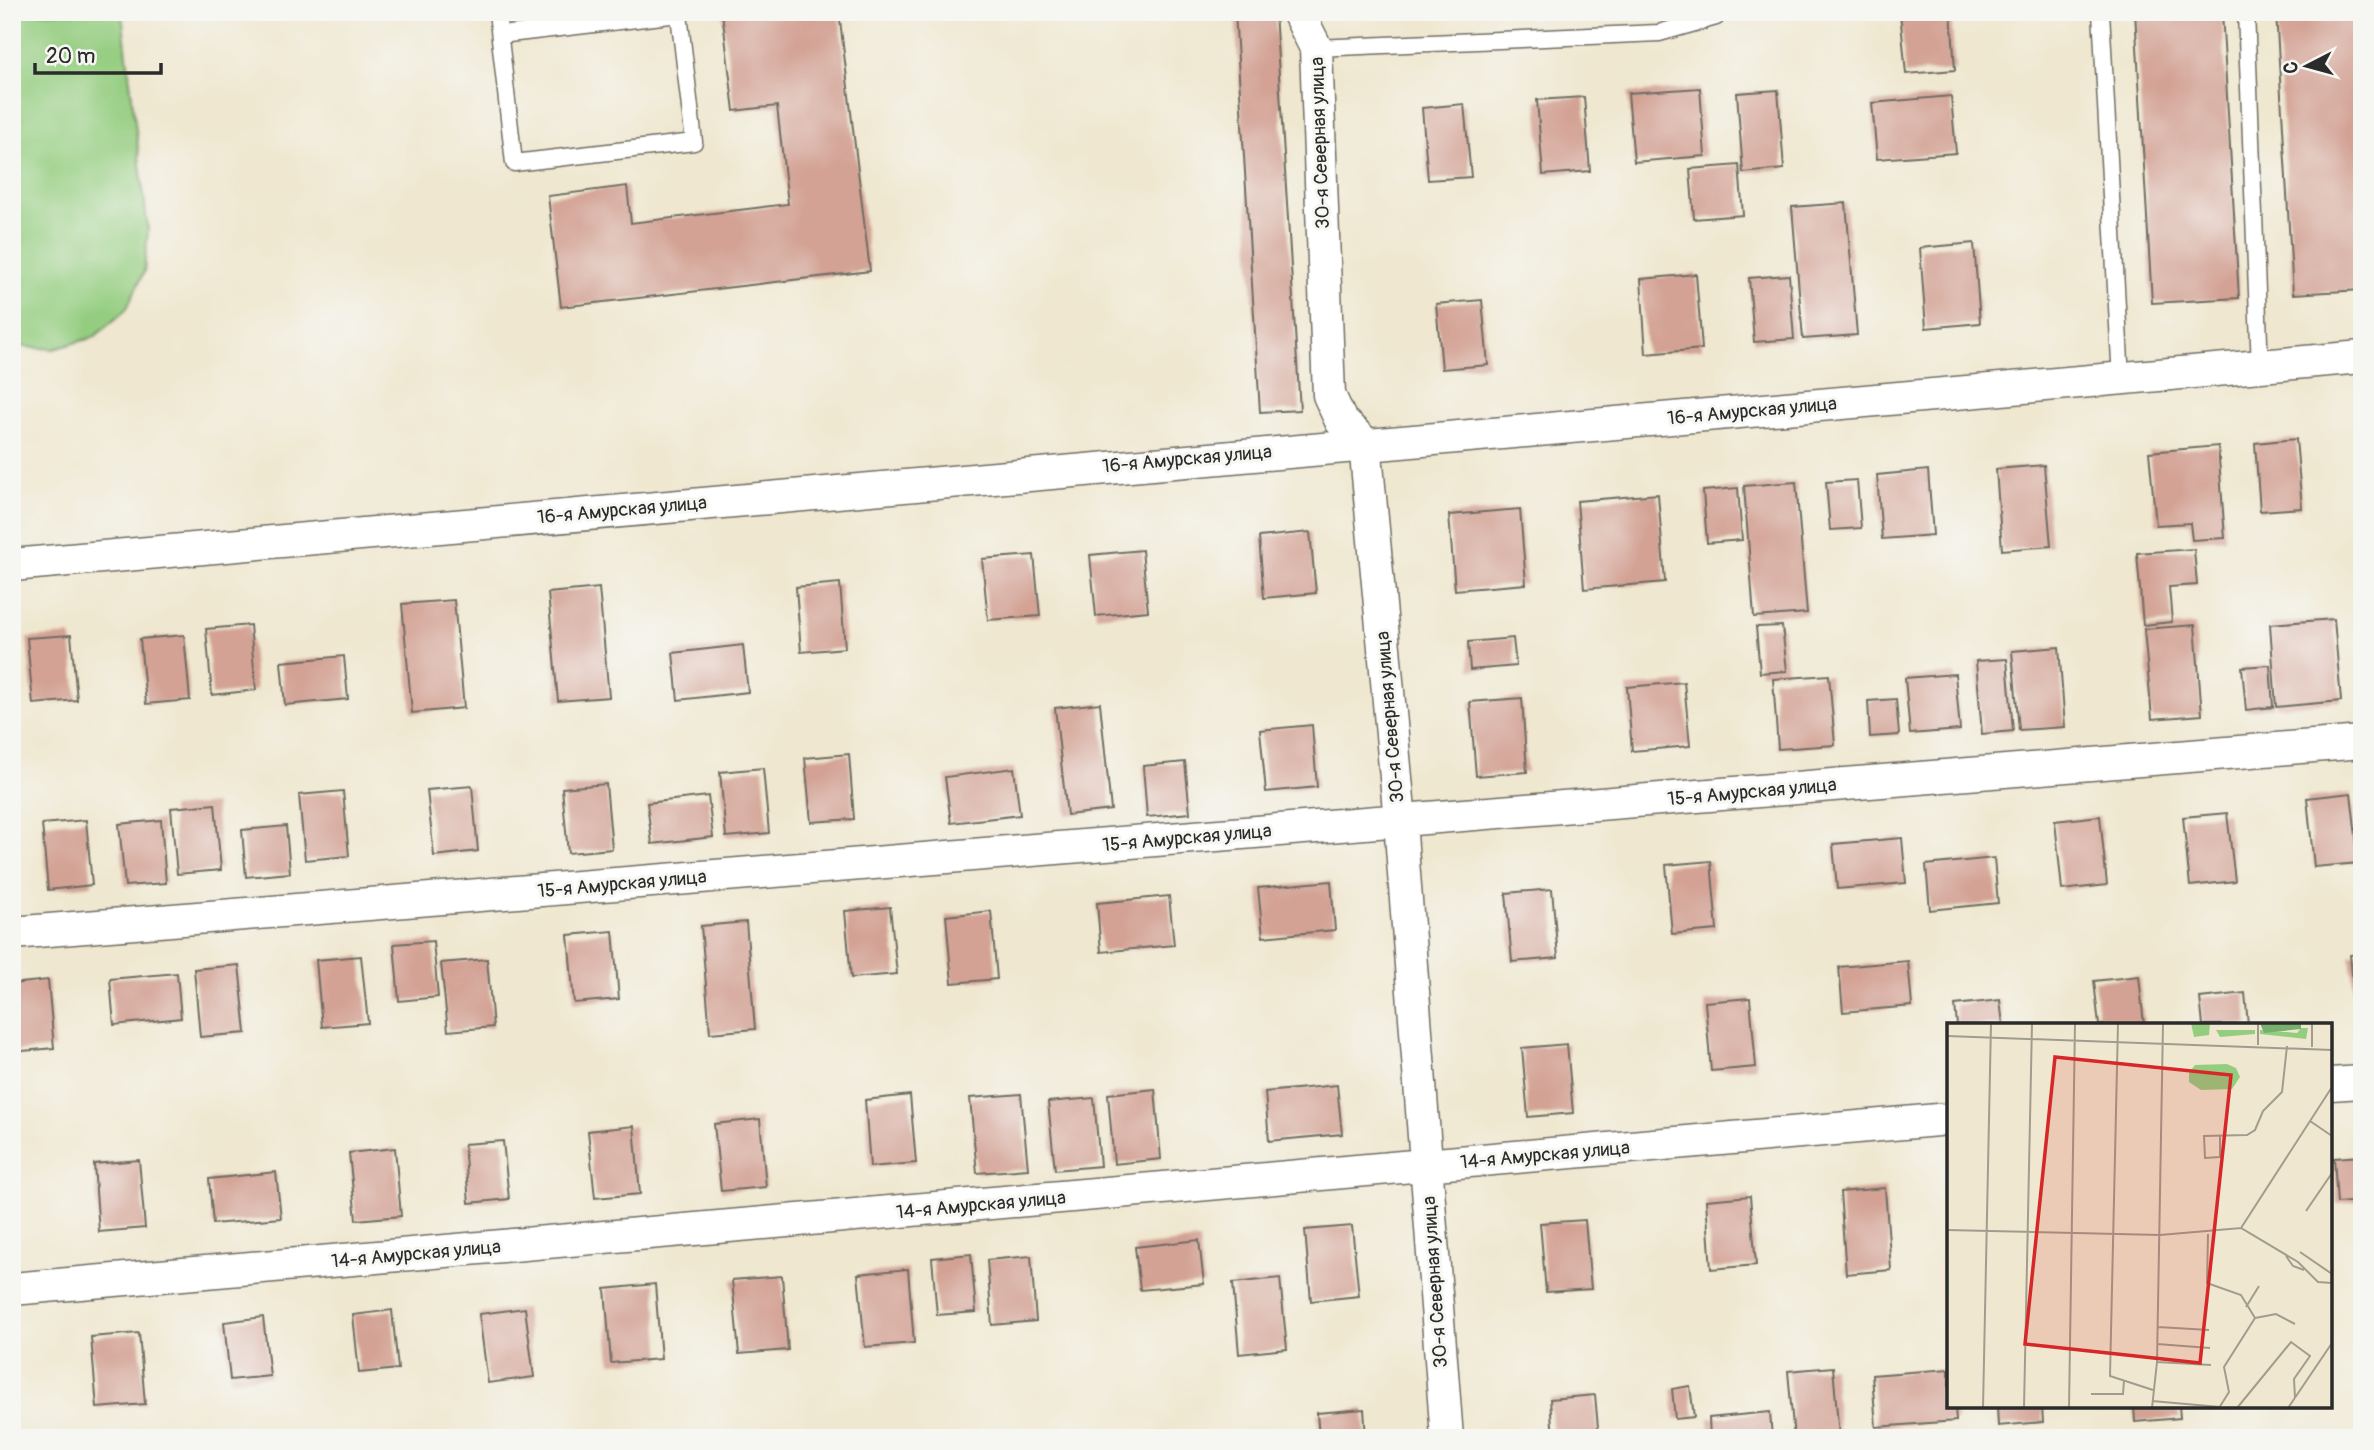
<svg xmlns="http://www.w3.org/2000/svg" width="2374" height="1450" viewBox="0 0 2374 1450" font-family="Pangolin,sans-serif">
<style>
.green{fill:#94cd80;stroke:#607c56;stroke-width:2}
.building{fill:#d3a294}
.lines{fill:none;stroke-linecap:round;stroke-linejoin:round}
.service-casing{stroke:#706d64;stroke-width:19}
.minor-casing{stroke:#706d64;stroke-width:35}
.service{stroke:#fff;stroke-width:16}
.minor{stroke:#fff;stroke-width:32}
.labels{text-anchor:middle;dominant-baseline:central;stroke-width:6;stroke-linejoin:round;paint-order:stroke}
.street-label{font-size:19px;fill:#2b2b2b;stroke:#f6f6f2}
.inset-road{fill:none;stroke:#a19c8d;stroke-width:2}
.view{fill:#d62828;fill-opacity:0.15;stroke:#d62828;stroke-width:3.5}
.inset-edge{fill:none;stroke:#2b2b2b;stroke-width:3.5}
</style>
<rect width="100%" height="100%" fill="#f6f6f2"/>
<filter id="ink" filterUnits="userSpaceOnUse"><feTurbulence type="fractalNoise" baseFrequency=".0143" numOctaves="2"/><feDisplacementMap in="SourceGraphic" scale="14" xChannelSelector="R" yChannelSelector="G"/><feConvolveMatrix kernelMatrix="1 2 1 2 8 2 1 2 1" color-interpolation-filters="sRGB"/></filter>
<filter id="wash" filterUnits="userSpaceOnUse"><feTurbulence type="fractalNoise" baseFrequency=".00686" numOctaves="4" result="noise"/><feDisplacementMap in="SourceGraphic" scale="28" xChannelSelector="R" yChannelSelector="G"/><feGaussianBlur stdDeviation="1.57" result="paint"/><feColorMatrix in="noise" values="0 0 0 0 0 0 0 0 0 0 0 0 0 0 0 0 0 1.4 0 .05"/><feComposite in="paint" operator="in"/></filter>
<g filter="url(#wash)">
<rect width="100%" height="100%" fill="#efe7cf"/>
<path class="green" d="M12,12L122,14L148,231L144,272L126,310L94,337L54,349L12,346Z"/>
<g id="blocks">
<path class="building" d="M722,12H839L870,271L561,307L548,196L627,186L631,223L788,204L777,106L734,111Z
M1235,12H1275L1300,410L1260,412Z
M1900,12H1951L1955,70L1906,74Z
M2135,12H2222L2239,298L2152,303Z
M2276,12H2362V290L2293,294Z
M1700,88L1705,156L1634,162L1628,93Z
M1778,90L1784,169L1743,173L1737,93Z
M1951,96L1956,153L1877,159L1872,103Z
M1584,97L1590,171L1543,175L1537,100Z
M1464,104L1471,177L1428,180L1422,108Z
M1739,165L1743,215L1694,219L1690,169Z
M1846,203L1857,335L1803,339L1792,207Z
M1974,243L1980,323L1926,328L1920,248Z
M1696,274L1702,349L1646,354L1641,279Z
M1789,275L1794,339L1754,342L1749,278Z
M1482,300L1488,365L1442,369L1436,304Z
M2296,439L2302,508L2260,511L2255,443Z
M2218,446L2225,538L2192,540L2190,523L2156,525L2149,452Z
M2044,465L2051,546L2002,550L1996,469Z
M2362,468V536H2360L2355,469Z
M1928,470L1933,535L1882,539L1877,475Z
M1857,480L1861,528L1830,530L1826,482Z
M1796,482L1807,613L1754,617L1744,486Z
M1738,488L1742,540L1707,543L1703,491Z
M1658,494L1665,582L1584,589L1577,501Z
M1520,509L1526,584L1455,590L1449,515Z
M1310,532L1316,593L1264,598L1259,537Z
M2194,549L2197,585L2169,587L2172,622L2143,625L2137,553Z
M1142,550L1148,611L1096,616L1090,555Z
M1034,555L1040,616L988,620L982,559Z
M840,583L845,648L801,652L796,587Z
M599,588L609,697L558,701L548,593Z
M454,600L464,708L412,713L402,604Z
M2334,619L2341,701L2276,707L2270,624Z
M250,625L256,690L212,695L206,629Z
M2195,625L2202,715L2152,719L2144,629Z
M1782,626L1787,671L1760,673L1756,627Z
M71,635L77,700L33,704L27,638Z
M184,635L190,700L146,704L140,639Z
M1513,638L1516,666L1470,670L1468,642Z
M743,645L748,692L678,700L673,653Z
M2059,647L2065,727L2019,730L2012,651Z
M344,656L348,699L285,705L281,662Z
M2007,659L2013,731L1982,734L1976,661Z
M2270,665L2273,707L2246,710L2242,667Z
M1955,674L1960,730L1910,734L1905,678Z
M1829,675L1835,745L1778,749L1773,679Z
M1684,682L1690,746L1632,751L1627,687Z
M1522,698L1527,772L1476,776L1470,702Z
M1896,699L1899,735L1870,737L1868,701Z
M1100,703L1111,810L1067,815L1055,708Z
M1312,725L1317,787L1266,792L1260,730Z
M849,754L854,819L811,822L805,758Z
M1185,762L1190,813L1147,817L1143,766Z
M763,768L769,833L726,837L720,772Z
M1014,768L1020,815L951,823L945,777Z
M606,784L612,849L568,853L562,788Z
M472,786L478,851L434,856L427,790Z
M343,791L349,856L305,860L299,795Z
M2351,793L2359,863L2314,867L2307,798Z
M708,796L713,837L652,844L647,803Z
M215,804L221,870L177,874L171,808Z
M2227,813L2235,881L2190,886L2183,817Z
M2100,816L2107,885L2062,890L2055,821Z
M86,820L92,885L48,890L42,824Z
M161,820L166,883L125,886L119,824Z
M286,826L290,873L246,877L242,830Z
M1902,838L1906,883L1837,889L1833,844Z
M1994,858L1998,903L1930,910L1926,865Z
M1711,861L1717,930L1672,934L1666,865Z
M1331,881L1335,930L1263,937L1258,888Z
M1552,889L1558,958L1512,962L1506,893Z
M1169,896L1174,945L1101,952L1097,903Z
M890,907L897,974L851,978L845,911Z
M991,911L997,979L952,983L946,916Z
M746,922L755,1029L710,1033L701,926Z
M613,931L619,999L574,1003L568,935Z
M433,941L438,997L399,1001L394,944Z
M2362,953V1023H2357L2350,955Z
M361,956L368,1023L322,1027L316,960Z
M487,959L493,1027L448,1031L441,963Z
M1908,961L1912,1006L1843,1012L1839,967Z
M239,965L246,1033L200,1037L194,969Z
M177,973L181,1018L114,1025L110,979Z
M2139,976L2144,1025H2099L2094,981Z
M48,980L54,1048L12,1052V984Z
M2245,993L2248,1025H2203L2200,998Z
M1750,998L1756,1067L1711,1071L1705,1002Z
M2000,1000L2003,1025H1957L1955,1005Z
M1567,1044L1573,1113L1528,1117L1522,1048Z
M1337,1085L1342,1134L1269,1141L1265,1092Z
M1155,1089L1161,1159L1114,1164L1108,1094Z
M1021,1094L1028,1169L977,1173L970,1098Z
M910,1095L916,1163L870,1167L865,1100Z
M1094,1098L1100,1166L1055,1170L1048,1102Z
M760,1119L766,1187L721,1191L714,1124Z
M634,1126L640,1194L595,1198L588,1131Z
M503,1141L509,1199L469,1203L464,1144Z
M395,1148L401,1216L356,1220L349,1153Z
M2362,1156V1201L2337,1203L2334,1158Z
M139,1160L145,1228L99,1232L94,1164Z
M276,1172L281,1218L213,1224L209,1179Z
M1885,1188L1891,1270L1846,1274L1840,1192Z
M1750,1196L1756,1265L1711,1269L1706,1200Z
M1585,1220L1591,1289L1546,1292L1540,1223Z
M1352,1226L1359,1296L1311,1301L1305,1230Z
M1199,1240L1204,1284L1140,1290L1135,1247Z
M971,1254L976,1312L937,1315L932,1258Z
M1031,1256L1036,1321L992,1325L987,1260Z
M908,1269L914,1343L865,1347L858,1274Z
M782,1276L788,1350L739,1354L732,1280Z
M1280,1278L1287,1349L1239,1354L1233,1283Z
M655,1284L661,1359L611,1363L605,1289Z
M525,1308L534,1377L488,1383L479,1314Z
M392,1310L398,1369L359,1373L353,1315Z
M263,1317L270,1376L230,1380L224,1322Z
M139,1333L145,1404L97,1408L91,1337Z
M1833,1367L1839,1436L1794,1438L1788,1371Z
M1949,1369V1406H1955L1956,1421L1876,1427L1872,1375Z
M1690,1386L1694,1417L1675,1419L1672,1389Z
M1595,1395L1599,1438H1553L1550,1399Z
M1997,1406H2042L2043,1422L1998,1426Z
M2134,1406H2179L2180,1418L2135,1422Z
M1364,1409L1366,1438H1319L1317,1413Z
M1770,1412L1772,1438H1710L1709,1418Z
M1167,1432L1168,1438H1125V1436Z"/>
</g>
</g>
<g filter="url(#ink)">
<use href="#blocks" fill-opacity="0" stroke="#706d64" stroke-width="2"/>
<g class="lines">
<g class="service-casing">
<path id="service" d="M497,12L514,163L694,142L679,14L500,35
M2101,12L2121,380
M2246,12L2260,368
M1316,48L1659,33L1716,17L1720,12"/>
</g>
<g class="minor-casing">
<path id="minor" d="M1298,12L1316,48L1329,395L1341,421L1365,443L1400,821L1447,1438
M12,565L2362,357
M12,933L2362,742
M2330,1084L2362,1082
M12,1289L1949,1119"/>
</g>
<use href="#service" class="service"/>
<use href="#minor" class="minor"/>
</g>
</g>
<g class="labels">
<g class="street-label">
<text transform="translate(1320 143) rotate(-92)">30-я Северная улица</text>
<text transform="translate(1752 411) rotate(-5)">16-я Амурская улица</text>
<text transform="translate(1187 459) rotate(-5)">16-я Амурская улица</text>
<text transform="translate(622 510) rotate(-5)">16-я Амурская улица</text>
<text transform="translate(1390 717) rotate(-95)">30-я Северная улица</text>
<text transform="translate(1752 792) rotate(-5)">15-я Амурская улица</text>
<text transform="translate(1187 838) rotate(-5)">15-я Амурская улица</text>
<text transform="translate(622 884) rotate(-5)">15-я Амурская улица</text>
<text transform="translate(1545 1155) rotate(-5)">14-я Амурская улица</text>
<text transform="translate(981 1205) rotate(-5)">14-я Амурская улица</text>
<text transform="translate(416 1254) rotate(-5)">14-я Амурская улица</text>
<text transform="translate(1435 1282) rotate(-94)">30-я Северная улица</text>
</g>
</g>
<g transform="translate(1947 1023)">
<rect width="385" height="385" fill="#efe7cf"/>
<path d="M244,0H263L262,12L247,14ZM354,5H361L359,16L313,11V7L350,10ZM269,7H308V11L273,14ZM280,41L289,45L293,54L285,66L254,67L242,59V50L248,42Z" fill="#94cd80"/>
<path d="M313,0H354V6L317,10Z" fill="#77b06e"/>
<path class="inset-road" d="M171,0L163,353L206,367M311,0V22M365,0V24M0,13L385,27M363,98L385,113M273,112V134L258,135L257,113L300,112L308,107L316,88L335,69L340,23M359,188L385,150M294,205L385,64M0,207L213,212L294,205L351,239L371,259L385,260M261,211L260,260L294,272L308,295L277,344L282,369L272,385M353,229L385,251M339,233L346,243L357,247M299,284L312,263M308,295L329,291L348,301M211,304L262,307M210,321L263,325M210,339L264,342M144,371H176L177,357M205,378L273,384M36,385L44,0M77,385L85,0M122,385L128,0M205,385L210,339L216,0M290,385L344,319L363,333L347,356L348,375M341,385L385,320"/>
<path class="view" d="M108,34L284,52L253,340L78,321Z"/>
<rect width="385" height="385" class="inset-edge"/>
</g>
<rect width="2374" height="1450" fill="none" stroke="#f6f6f2" stroke-width="42"/>
<g transform="translate(2307 66) rotate(264)" stroke="#f6f6f2" stroke-width="5" paint-order="stroke">
<path d="M0-5L12 26L0 18L-12 26Z" fill="#2b2b2b"/>
<text y="-10" font-size="19" font-weight="bold" text-anchor="middle" fill="#2b2b2b">С</text>
</g>
<path d="M35 63v10h126v-10" fill="none" stroke="#2b2b2b" stroke-width="3.5"/>
<text x="46" y="63" font-size="21" fill="#2b2b2b" stroke="#f6f6f2" stroke-width="5" paint-order="stroke">20 m</text>
</svg>
